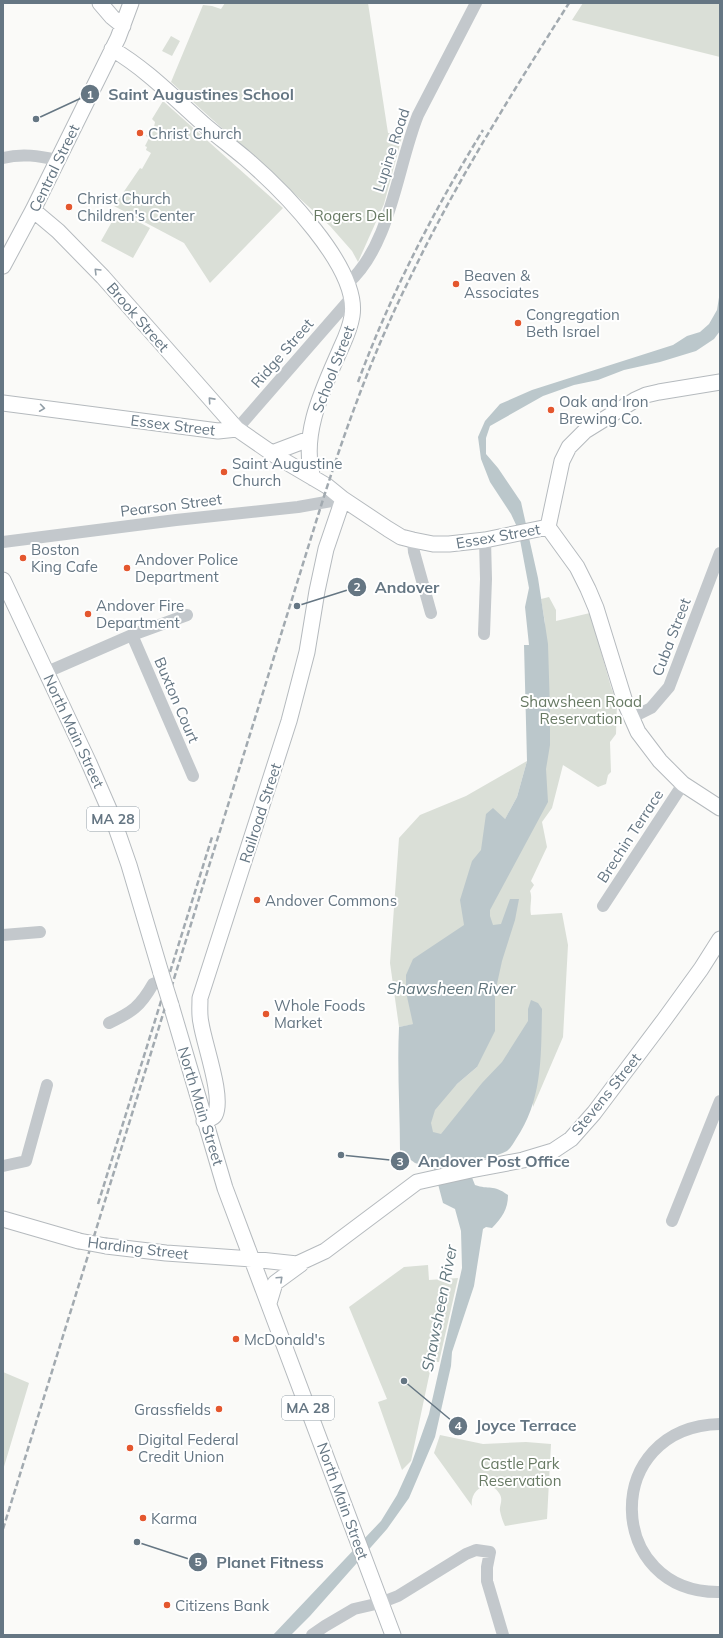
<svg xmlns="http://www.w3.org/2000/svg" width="723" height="1638" viewBox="0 0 723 1638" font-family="Mulish,sans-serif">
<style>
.green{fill:#dadfd7}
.water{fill:#bbc7cb}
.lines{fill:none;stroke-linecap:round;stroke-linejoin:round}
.major-casing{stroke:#b5babe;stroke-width:17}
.minor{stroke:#c3c8cc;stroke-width:12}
.major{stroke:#fff;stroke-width:15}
.rail{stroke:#a2aab0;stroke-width:2.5;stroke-dasharray:6 3;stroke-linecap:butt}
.major-bridge-casing{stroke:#b5babe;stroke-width:17;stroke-linecap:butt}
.major-bridge{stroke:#fff;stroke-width:15}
.oneway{stroke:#939fa8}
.poi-dot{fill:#e4572e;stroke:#fff;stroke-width:1.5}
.labels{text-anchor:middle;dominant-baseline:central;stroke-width:4;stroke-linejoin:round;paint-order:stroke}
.shield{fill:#fff;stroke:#939fa8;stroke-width:1}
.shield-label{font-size:14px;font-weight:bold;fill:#657683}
.poi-label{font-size:15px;fill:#657683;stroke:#fff;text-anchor:start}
.street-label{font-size:15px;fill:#657683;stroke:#fff}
.park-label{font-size:15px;fill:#687a64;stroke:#fff}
.water-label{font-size:16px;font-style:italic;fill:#60757c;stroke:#fff}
.leader{fill:none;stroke:#657683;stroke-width:1.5}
.callout-dot{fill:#657683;stroke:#fff;stroke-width:1.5}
.mark-label{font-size:12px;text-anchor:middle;font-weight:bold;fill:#fff}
.callout-label{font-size:16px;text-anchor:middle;font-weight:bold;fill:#657683;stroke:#fff;stroke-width:4;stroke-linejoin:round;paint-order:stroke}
</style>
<rect width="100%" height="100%" fill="#fafaf8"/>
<path class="green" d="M225,3H368L388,133H403L384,204L358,262L352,251L330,226L171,82L203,5L212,6L221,9Z
M583,3H720V57L572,20Z
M171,36L180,41L172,56L162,51Z
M163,101L283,208L210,283L184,243L114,206L140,168L142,169L151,153L146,150L147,147L145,146L149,138L146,136L150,130L154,127L155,122L152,119Z
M118,211L150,228L133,258L101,241Z
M549,597L556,610V621L590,613L611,687L617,702L616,734L610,742L611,772L608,775L606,784L598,787L563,765L552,808L542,822L547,847L531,881L534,885L530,891C533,898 529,906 531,915L562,913L568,945L563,1037L533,1107L532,1089L439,1148L421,1120L438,1100L477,1067L484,940L490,902L526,830L545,623L541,599Z
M527,761L517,797L504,821L468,949L430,1021L399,1027L390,963L399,838L420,815L466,796Z
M428,1265L429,1280L458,1278L439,1362H432L411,1461L402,1470L378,1402L387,1399L349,1307L404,1267Z
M3,1372L29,1383L3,1470Z
M440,1435L483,1444L526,1442L551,1444L547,1519L505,1526C503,1522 501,1516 500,1511C499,1505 504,1500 499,1493C489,1477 469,1490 472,1506L434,1453Z"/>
<path class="water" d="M720,291V331L714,339L696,351L660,362L624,370L598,380L574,385L543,396L490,426L486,438V454L498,468L521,502L538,578L548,644L550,710V745L546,769L548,802L490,910V916L493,925L501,924L510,899H519L515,920L502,961L495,993V1031L477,1067L457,1084L435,1110L431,1123L433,1132L441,1134L482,1083L502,1062L528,1021V1009L531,1000L538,1003L542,1009C541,1054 543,1100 516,1139C514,1142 511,1148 507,1151C496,1157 481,1159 469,1161V1170L475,1185C489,1190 493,1184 508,1195C508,1209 502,1218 492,1228L486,1227L483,1229L474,1286L452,1352L451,1366L435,1437L409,1498L387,1529L310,1616L291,1635H273L381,1521L397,1495L412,1462L429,1414L462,1268L461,1231L455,1209L443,1203L434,1169L415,1163L400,1152C400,1111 397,1069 399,1027L413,1024L406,992V975L413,959L464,925L460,900L472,861L481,850L486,814L493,808L505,819L517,797L527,761L524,645H529L525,607L529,588L518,529L511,514L490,482L481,459L478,437L485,421L500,404L532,390L673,345L687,336L700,332L709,324L717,310Z"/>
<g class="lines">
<g class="major-casing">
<path id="major" d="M100,3L112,17L123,26
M112,49C148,70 177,101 208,128C220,138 233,148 245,158C280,188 360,267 352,316C350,329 345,339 340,350C323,389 300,435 313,478
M33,210L58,231L103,277L237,429L276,456L327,486L343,499L388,529L401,537L413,540L433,544H449L485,540L548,527
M3,266L33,210L118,38L131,3
M3,403L218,431L237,429
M272,453L309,439
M548,527L577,567L588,589L596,608L626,705L638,732L660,761L683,784L720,808
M548,527L562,461L569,447L585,431L635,400L646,395L659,392L720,382
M3,580L89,763L112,816L129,865L161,973
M171,1005L225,1188L393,1635
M204,1121C208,1119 213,1119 215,1115C224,1097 204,1044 201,1023C199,1015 200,1007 200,998L289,721L307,652L317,591L326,549L343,499
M3,1219L79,1241
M106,1246L166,1253L252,1259L297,1264L325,1251L417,1182L471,1170L523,1160L553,1151L571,1139L594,1113L664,1020L701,969L720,939
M269,1303L275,1283L301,1264"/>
</g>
<path class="minor" d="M3,158C22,153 39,156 58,160
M348,283C391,245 397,167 418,115L476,3
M237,429L352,297
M413,540L414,552L431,613
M3,542L176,520L298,507L343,499
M484,634L486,579L485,540
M132,635L193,776
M47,672L132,635L187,615
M631,718L651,708L669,687L720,553
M603,906L683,784
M3,935L40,932
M109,1023C132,1012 140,1007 153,984L164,980
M3,1166L26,1161L47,1085
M672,1221L720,1101
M720,1424C600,1427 605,1594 720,1592
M312,1635L325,1626L354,1609L380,1603L398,1596L466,1554L476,1550L490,1552L487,1567V1581L503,1635"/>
<use href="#major" class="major"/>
<path class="rail" d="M358,382C391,293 434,210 483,130
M98,1204L212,837
M3,1529L320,509C345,430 373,352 410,278C456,182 512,93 569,3"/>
<g class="major-bridge-casing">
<path id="major-bridge" d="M161,973L171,1005
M79,1241L106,1246"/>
</g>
<use href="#major-bridge" class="major-bridge"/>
</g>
<defs><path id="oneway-chevron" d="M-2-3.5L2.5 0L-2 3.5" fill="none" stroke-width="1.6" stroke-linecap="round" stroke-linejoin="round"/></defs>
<g class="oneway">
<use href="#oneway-chevron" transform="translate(97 271) rotate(-135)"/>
<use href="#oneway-chevron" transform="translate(211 400) rotate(-132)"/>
<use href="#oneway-chevron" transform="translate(42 408) rotate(8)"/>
<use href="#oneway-chevron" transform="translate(280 1279) rotate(-43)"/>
</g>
<g class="poi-dot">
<circle cx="140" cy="133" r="4"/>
<circle cx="69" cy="207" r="4"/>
<circle cx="456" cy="284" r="4"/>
<circle cx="518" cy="323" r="4"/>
<circle cx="551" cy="410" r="4"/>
<circle cx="224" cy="472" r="4"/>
<circle cx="23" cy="558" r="4"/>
<circle cx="127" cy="568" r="4"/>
<circle cx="88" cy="614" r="4"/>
<circle cx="257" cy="900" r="4"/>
<circle cx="266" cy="1014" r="4"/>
<circle cx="236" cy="1339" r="4"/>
<circle cx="219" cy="1409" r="4"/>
<circle cx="130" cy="1448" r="4"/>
<circle cx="143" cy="1518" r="4"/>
<circle cx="167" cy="1605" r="4"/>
</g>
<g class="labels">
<g class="shield">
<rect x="87" y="807" width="52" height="24" rx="3"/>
<rect x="282" y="1396" width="52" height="24" rx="3"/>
</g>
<g class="shield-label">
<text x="113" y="819">MA 28</text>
<text x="308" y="1408">MA 28</text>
</g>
<g class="poi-label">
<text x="148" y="133">Christ Church</text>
<text x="77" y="198">Christ Church<tspan x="77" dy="17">Children's Center</tspan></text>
<text x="464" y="275">Beaven &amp;<tspan x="464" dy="17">Associates</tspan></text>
<text x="526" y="314">Congregation<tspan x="526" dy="17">Beth Israel</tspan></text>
<text x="559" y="401">Oak and Iron<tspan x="559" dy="17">Brewing Co.</tspan></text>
<text x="232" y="463">Saint Augustine<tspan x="232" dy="17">Church</tspan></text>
<text x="31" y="549">Boston<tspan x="31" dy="17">King Cafe</tspan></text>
<text x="135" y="559">Andover Police<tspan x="135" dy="17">Department</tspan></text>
<text x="96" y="605">Andover Fire<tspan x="96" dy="17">Department</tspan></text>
<text x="265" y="900">Andover Commons</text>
<text x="274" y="1005">Whole Foods<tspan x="274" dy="17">Market</tspan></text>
<text x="244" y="1339">McDonald's</text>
<text x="211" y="1409" text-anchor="end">Grassfields</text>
<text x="138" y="1439">Digital Federal<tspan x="138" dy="17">Credit Union</tspan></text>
<text x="151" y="1518">Karma</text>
<text x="175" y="1605">Citizens Bank</text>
</g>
<g class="street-label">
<text transform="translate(391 150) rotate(-72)">Lupine Road</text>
<text transform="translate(54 168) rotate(-64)">Central Street</text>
<text transform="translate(138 317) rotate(49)">Brook Street</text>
<text transform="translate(282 353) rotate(-49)">Ridge Street</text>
<text transform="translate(333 369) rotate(-69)">School Street</text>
<text transform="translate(173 425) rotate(7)">Essex Street</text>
<text transform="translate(171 505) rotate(-7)">Pearson Street</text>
<text transform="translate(498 536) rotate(-10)">Essex Street</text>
<text transform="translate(671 637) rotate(-69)">Cuba Street</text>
<text transform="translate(177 700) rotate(67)">Buxton Court</text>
<text transform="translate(74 731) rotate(65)">North Main Street</text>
<text transform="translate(260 813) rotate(-72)">Railroad Street</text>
<text transform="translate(630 836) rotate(-57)">Brechin Terrace</text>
<text transform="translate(606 1094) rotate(-51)">Stevens Street</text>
<text transform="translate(201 1106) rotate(73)">North Main Street</text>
<text transform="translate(138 1248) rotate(7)">Harding Street</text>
<text transform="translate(343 1501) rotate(70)">North Main Street</text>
</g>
<g class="park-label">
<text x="353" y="215">Rogers Dell</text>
<text x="581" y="701">Shawsheen Road<tspan x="581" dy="17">Reservation</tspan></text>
<text x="520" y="1463">Castle Park<tspan x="520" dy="17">Reservation</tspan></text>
</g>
<g class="water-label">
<text x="451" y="988">Shawsheen River</text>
<text transform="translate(439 1308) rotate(-79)">Shawsheen River</text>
</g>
</g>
<path class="leader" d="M36 119L90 94M297 606L357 587M341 1155L400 1161M404 1381L458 1426M137 1542L198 1562"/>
<g class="callout-dot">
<circle cx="36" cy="119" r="4"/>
<circle cx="297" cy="606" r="4"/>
<circle cx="341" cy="1155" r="4"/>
<circle cx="404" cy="1381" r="4"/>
<circle cx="137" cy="1542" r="4"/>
<circle cx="90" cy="94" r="10"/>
<circle cx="357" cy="587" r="10"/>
<circle cx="400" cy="1161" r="10"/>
<circle cx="458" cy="1426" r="10"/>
<circle cx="198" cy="1562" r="10"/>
</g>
<g class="mark-label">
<text x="90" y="99">1</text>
<text x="357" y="591">2</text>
<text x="400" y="1166">3</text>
<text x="458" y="1430">4</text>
<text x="198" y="1566">5</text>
</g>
<g class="callout-label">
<text x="201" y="100">Saint Augustines School</text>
<text x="407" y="593">Andover</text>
<text x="494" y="1167">Andover Post Office</text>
<text x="526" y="1431">Joyce Terrace</text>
<text x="270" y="1568">Planet Fitness</text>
</g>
<rect width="723" height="1638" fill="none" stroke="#657683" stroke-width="8"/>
</svg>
